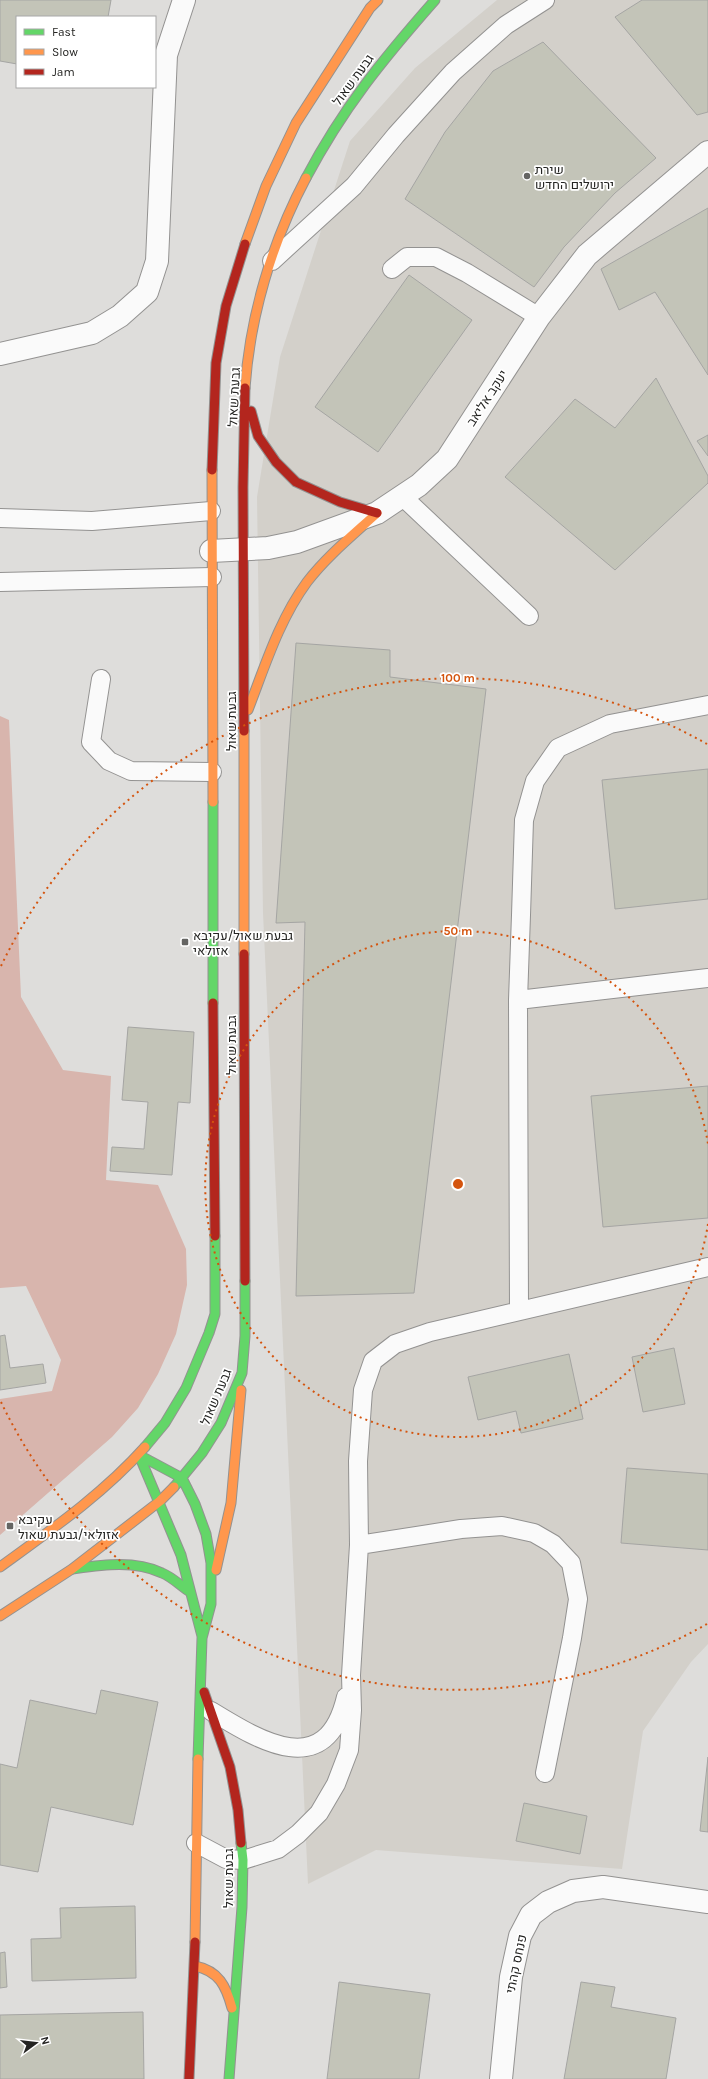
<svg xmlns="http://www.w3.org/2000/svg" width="708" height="2079" viewBox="0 0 708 2079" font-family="Karla,Heebo,sans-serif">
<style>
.built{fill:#d3d0ca}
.forest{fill:#d8b5ad}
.building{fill:#c3c4b8;stroke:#a5a5a3}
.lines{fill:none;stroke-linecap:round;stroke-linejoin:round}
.lane-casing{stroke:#939291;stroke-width:20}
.street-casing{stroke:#939291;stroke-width:24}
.fast-casing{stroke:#939291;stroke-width:11}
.slow-casing{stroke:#939291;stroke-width:11}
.jam-casing{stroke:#939291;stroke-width:11}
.lane{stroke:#fafafa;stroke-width:18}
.street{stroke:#fafafa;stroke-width:22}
.fast{stroke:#63d668;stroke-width:9}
.slow{stroke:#ff974d;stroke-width:9}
.jam{stroke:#b3261e;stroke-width:9}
.ring{fill:none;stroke:#d4540e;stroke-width:2;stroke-dasharray:2 4}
.poi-dot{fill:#656563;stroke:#fff;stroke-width:1.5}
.labels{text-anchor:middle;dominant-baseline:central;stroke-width:3.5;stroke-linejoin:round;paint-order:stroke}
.street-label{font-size:13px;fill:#242422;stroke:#fff}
.poi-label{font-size:13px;fill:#242422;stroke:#fff;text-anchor:start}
.centre{fill:#d4540e;stroke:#fff;stroke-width:2}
.ring-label{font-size:12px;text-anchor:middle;font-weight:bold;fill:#d4540e;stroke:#fff;stroke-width:3.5;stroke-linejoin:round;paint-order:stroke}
</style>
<rect width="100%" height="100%" fill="#dedddb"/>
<path class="built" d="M497,0H708V1644L691,1662L643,1731L622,1869L376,1850L308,1884L263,913L257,497L280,357L350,141L415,68Z"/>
<path class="forest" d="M0,716L9,720L21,997L63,1070L111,1076L106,1180L158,1185L186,1249L187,1285L176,1334L158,1374L138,1408L112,1437L0,1535V1399L52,1391L61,1360L26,1286L0,1288Z"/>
<path class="building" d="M0,0H111L108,17H17V64L0,61Z
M642,0H708V112L697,115L615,17Z
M543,42L656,158L615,193L564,247L534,287L405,199L445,132L493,71Z
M708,208V375L655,292L619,310L601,269Z
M409,275L472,320L378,452L315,407Z
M656,378L708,476V483L615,570L505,477L575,399L615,428Z
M708,435V456L697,441Z
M296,643L390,650V677L486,689L414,1293L296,1296L305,922L276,923Z
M708,769V899L615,909L602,780Z
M128,1027L194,1032L190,1103L178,1102L172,1175L110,1171L112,1147L144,1149L148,1102L122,1100Z
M708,1086V1218L603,1227L591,1096Z
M5,1335L10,1368L43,1364L46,1383L0,1390V1336Z
M674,1348L685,1404L643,1412L632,1357Z
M569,1354L583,1419L521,1433L516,1411L478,1420L468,1377Z
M627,1468L708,1474V1550L621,1543Z
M101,1690L158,1702L133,1825L51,1807L38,1872L0,1865V1764L17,1768L30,1700L96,1714Z
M708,1757V1832L700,1831Z
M524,1803L587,1816L580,1854L516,1841Z
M135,1906L136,1978L32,1981L31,1939L61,1938L60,1908Z
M5,1952L7,1987L0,1988V1953Z
M339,1982L430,1994L419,2079H327Z
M581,1982L615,1987L611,2007L676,2018L666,2079H564Z
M143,2012L144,2079H0V2015Z"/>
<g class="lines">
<g class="lane-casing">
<path id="lane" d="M272,261L354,186L396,135L453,72L506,25L545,0
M392,269L407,257H436L467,273L539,317
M403,497L529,616
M0,518L92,521L211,511
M0,582L212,577
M101,679L91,742L109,761L131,771L212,772
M518,1000L708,978
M519,1311L518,1000L521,915L524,820L535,781L558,748L610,724L708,705
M359,1545L461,1529L502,1526L534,1533L553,1544L571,1563L578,1599L572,1638L545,1773
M211,1711C260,1741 326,1782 346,1697
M196,1843L226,1859L243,1860L278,1849L298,1834L319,1813L336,1784L349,1750L352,1710L351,1675L359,1545L358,1461L363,1390L373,1361L395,1344L430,1332L708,1267"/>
</g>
<g class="street-casing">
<path id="street" d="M0,354L92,333L120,316L147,292L157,261L166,55L184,0
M211,551L268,548L297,542L377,513L419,485L447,459L539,317L587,255L708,152
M501,2079L511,1977L520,1936L531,1915L548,1902L573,1891L603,1887L708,1902"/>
</g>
<g class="fast-casing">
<path id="fast" d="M306,178C343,108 383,59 435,0
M213,802V1003
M145,1447L165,1423L186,1388L209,1333L215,1314V1236
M139,1455L182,1478L195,1504L206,1534L211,1563V1604L202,1638L198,1759
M139,1455L181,1555L202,1636
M174,1487L202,1453L221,1423L242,1373L245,1336V1281
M73,1569C102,1565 134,1560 162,1573C172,1577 181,1586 190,1592
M229,2079L242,1907L243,1860L241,1843"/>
</g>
<g class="slow-casing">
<path id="slow" d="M245,244L266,186L296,123L370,8L378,0
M245,388C250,316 272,242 306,178
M212,470L213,802
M248,710C265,666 279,620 307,582C327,556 353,535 377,513
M244,731V954
M0,1567C51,1530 103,1494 145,1447
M216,1570L231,1503L241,1390
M0,1616L72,1569L160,1501L174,1487
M195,1942L198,1759
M195,1966C219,1971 226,1986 232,2008"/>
</g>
<g class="jam-casing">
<path id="jam" d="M251,411L258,436L276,462L296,482L340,502L377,513
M212,470L216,363L226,306L245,244
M244,731L243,487L245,388
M244,954L245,1281
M213,1003L215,1236
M204,1692L230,1767L238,1810L241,1843
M189,2079L195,1942"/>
</g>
<use href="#lane" class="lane"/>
<use href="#street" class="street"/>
<use href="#fast" class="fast"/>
<use href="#slow" class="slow"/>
<use href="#jam" class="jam"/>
</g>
<g class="ring">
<path d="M708 1224A253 253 0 1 1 708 1144"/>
<path d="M707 1624A506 506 0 0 1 1 1402M1 966A506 506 0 0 1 707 744"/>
</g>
<g class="poi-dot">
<circle cx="527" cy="176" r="4"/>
<rect x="181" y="938" width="8" height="8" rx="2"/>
<rect x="6" y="1522" width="8" height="8" rx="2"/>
</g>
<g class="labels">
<g class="street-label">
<text transform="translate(353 80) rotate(-54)">גבעת שאול</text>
<text transform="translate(234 397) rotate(-87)">גבעת שאול</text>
<text transform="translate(487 398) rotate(-57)">יעקב אליאב</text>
<text transform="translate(231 721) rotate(-90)">גבעת שאול</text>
<text transform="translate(231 1045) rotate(-90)">גבעת שאול</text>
<text transform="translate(216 1397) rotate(-67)">גבעת שאול</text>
<text transform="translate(228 1878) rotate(-90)">גבעת שאול</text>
<text transform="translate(516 1964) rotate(-78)">פנחס קהתי</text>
</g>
<g class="poi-label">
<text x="535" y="169">שירת<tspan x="535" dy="15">ירושלים החדש</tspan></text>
<text x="193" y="935">גבעת שאול/עקיבא<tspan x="193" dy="15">אזולאי</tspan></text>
<text x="18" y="1519">עקיבא<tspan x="18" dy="15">אזולאי/גבעת שאול</tspan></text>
</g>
</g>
<circle cx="458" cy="1184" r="6" class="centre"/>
<g class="ring-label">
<text x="458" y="682">100 m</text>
<text x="458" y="935">50 m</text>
</g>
<rect x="16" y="16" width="140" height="72" fill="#ffffff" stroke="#a7a7a7"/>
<rect x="24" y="29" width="20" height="6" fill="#63d668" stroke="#a7a7a7"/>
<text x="52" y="36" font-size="12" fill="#242422">Fast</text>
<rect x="24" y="49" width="20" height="6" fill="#ff974d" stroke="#a7a7a7"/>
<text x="52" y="56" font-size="12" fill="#242422">Slow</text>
<rect x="24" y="69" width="20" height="6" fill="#b3261e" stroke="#a7a7a7"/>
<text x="52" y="76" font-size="12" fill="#242422">Jam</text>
<g transform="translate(36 2043) rotate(75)" stroke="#ffffff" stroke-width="3" paint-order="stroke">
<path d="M0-3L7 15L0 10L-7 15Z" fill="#242422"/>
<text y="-6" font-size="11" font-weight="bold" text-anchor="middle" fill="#242422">N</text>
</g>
</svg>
